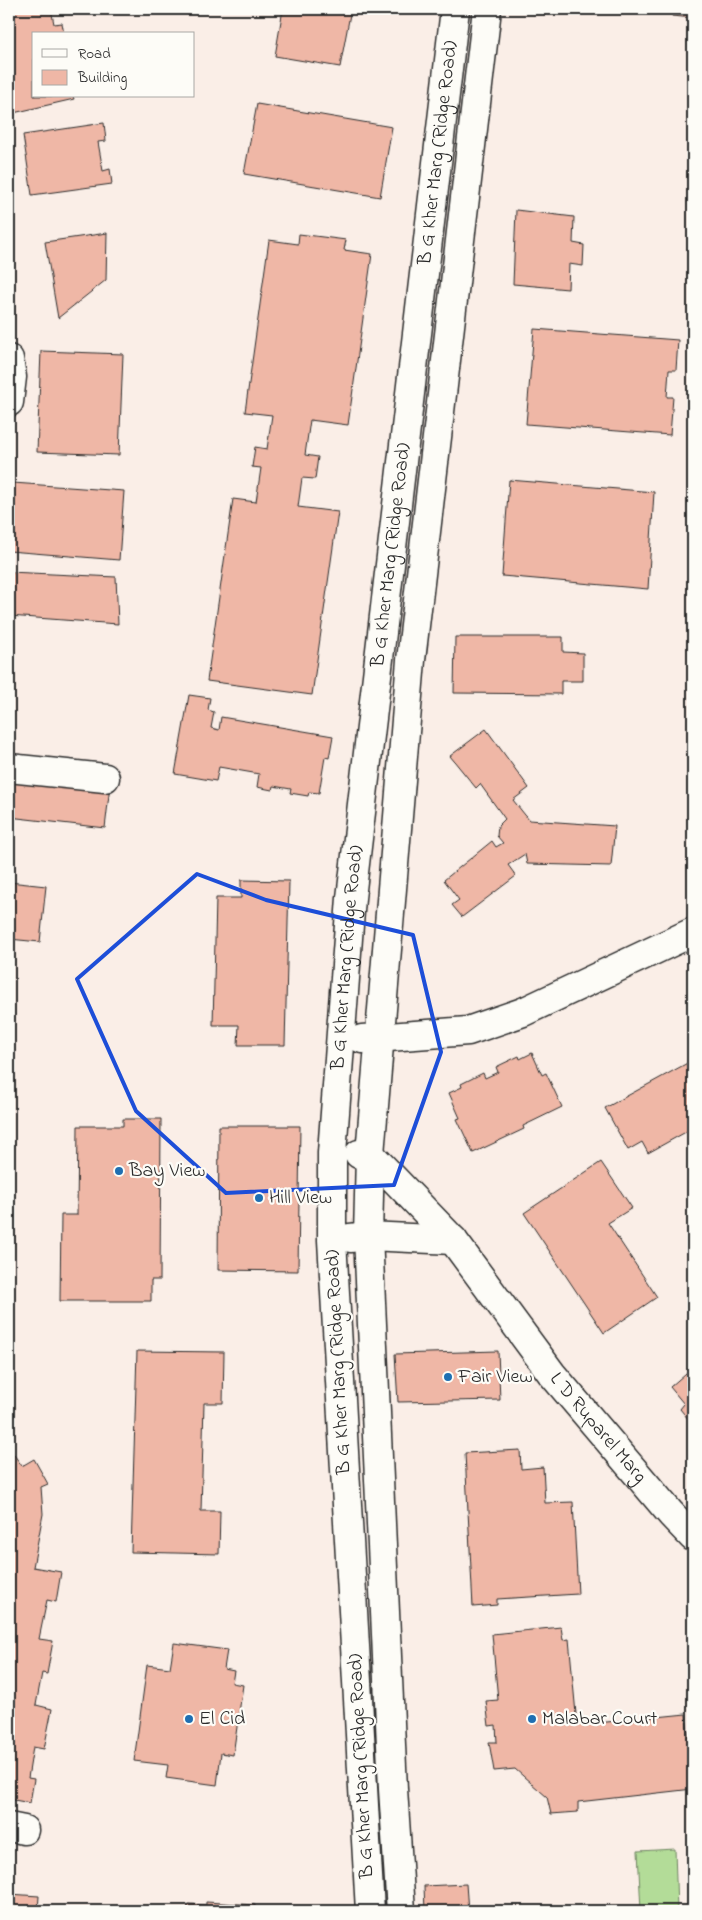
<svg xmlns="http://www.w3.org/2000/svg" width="702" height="1920" viewBox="0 0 702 1920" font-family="'Indie Flower',sans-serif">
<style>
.green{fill:#b3dc98;stroke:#6f8462}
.building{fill:#efb7a6;stroke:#2b2b2b}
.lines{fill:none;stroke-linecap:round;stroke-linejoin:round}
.street-casing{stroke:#2b2b2b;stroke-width:31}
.secondary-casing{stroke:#2b2b2b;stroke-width:31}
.street{stroke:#fdfcf7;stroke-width:28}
.secondary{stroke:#fdfcf7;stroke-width:28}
.marked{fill:none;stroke:#1d4ed8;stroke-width:4;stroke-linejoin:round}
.poi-dot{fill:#1f6fb2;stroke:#fdfcf7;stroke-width:2}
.labels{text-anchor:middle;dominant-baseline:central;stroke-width:4.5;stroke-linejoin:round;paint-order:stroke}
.street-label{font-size:20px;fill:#2b2b2b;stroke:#fdfcf7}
.poi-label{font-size:20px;fill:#2b2b2b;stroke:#fdfcf7;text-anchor:start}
</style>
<rect width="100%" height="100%" fill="#faeee7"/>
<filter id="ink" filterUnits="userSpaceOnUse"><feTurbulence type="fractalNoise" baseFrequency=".02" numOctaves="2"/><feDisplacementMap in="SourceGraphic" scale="10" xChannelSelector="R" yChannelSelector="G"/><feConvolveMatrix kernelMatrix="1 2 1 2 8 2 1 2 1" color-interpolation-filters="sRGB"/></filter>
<g filter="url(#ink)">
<path class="green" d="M675,1849L677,1911H641L638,1851Z"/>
<path class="building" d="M9,9H51L54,24L62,23L64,34H34V96H73L74,99L9,114Z
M283,9H351L340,67L275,56Z
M672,9H693V18L672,16Z
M257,104L392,127L380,197L244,174Z
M104,123L106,141L98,142L103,171L110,169L112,184L32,195L23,135Z
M516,210L574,217L573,243L584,245L583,266L569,264L568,289L513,284Z
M107,233L106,280L58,318L45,242Z
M299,234L346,240L344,250L372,254L348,425L310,420L305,455L318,457L315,479L302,478L298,507L338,512L312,695L207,681L233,499L256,502L261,468L252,467L255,447L267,449L272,415L245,412L269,240L298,244Z
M534,329L678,340L676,370H669L667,397H673L670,435L526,424Z
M41,351L123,354L119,455L37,452Z
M509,480L654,492L648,589L502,576Z
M13,483L124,491L119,560L9,551Z
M9,572L116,577L118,624L9,616Z
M455,637H563V652L583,653V681H561V694L454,693Z
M189,695L210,698L208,710L214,712L211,728L219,730L221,717L333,736L329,758L325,757L319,793L309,792L308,796L290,793L291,789L273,786L272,790L257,787L259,774L219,767L216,781L175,774Z
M486,729L529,788L513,800L529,820L615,826L611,866L527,864L525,854L508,865L516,876L462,917L452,905L459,900L444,880L492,841L496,847L503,843L497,836L498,826L505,819L480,784L476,788L450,756Z
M9,774L110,786L105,828L9,817Z
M241,880L289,881L285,1045H238L239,1025H213L216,898H241Z
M9,882L46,886L40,942L9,939Z
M532,1053L542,1075L546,1073L562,1107L523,1126L524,1129L473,1153L457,1119L460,1118L449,1093L462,1087L461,1084L483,1073L485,1078L498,1072L496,1067L519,1056L520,1059Z
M693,1060V1128L648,1153L642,1142L628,1150L605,1108Z
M123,1119H161L160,1280H151V1301H60L61,1215H77L78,1126H123Z
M219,1126H300L298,1271L218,1270Z
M601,1162L632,1208L608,1223L657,1297L604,1333L524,1213Z
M137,1351L224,1352L223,1403H204L201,1511H220L219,1554L131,1552Z
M498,1351L500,1400L398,1402L395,1354Z
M693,1367V1425L680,1409L684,1404L670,1387Z
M9,1448L22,1466L34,1459L48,1484L41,1487L43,1514L33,1567L61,1572L56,1602L47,1600L39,1639L53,1641L47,1674L42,1673L36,1705L52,1709L44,1749L33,1747L28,1778L34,1779L30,1803L9,1799Z
M520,1450L521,1469L543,1467L545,1503L573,1502L578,1594L497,1599V1605L473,1607L465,1453Z
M561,1627L563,1640L569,1639L577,1725L686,1714L693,1789L578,1802V1812L551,1814L547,1797L515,1769L494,1771L489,1742H497L496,1725L489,1726L486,1701L498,1700L492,1634Z
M174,1643L227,1650L224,1669L234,1671L232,1683L243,1685L233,1755L221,1753L217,1785L166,1778L168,1765L134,1761L147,1665L170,1668Z
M466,1884L468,1911H425L424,1886Z
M9,1894L39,1896L38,1911H9Z
M206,1902L255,1905V1909L266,1910V1911H187L188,1904L206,1905Z"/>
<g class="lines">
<g class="street-casing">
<path id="street" d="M9,768L105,778
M9,1827L24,1830"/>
</g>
<g class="secondary-casing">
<g id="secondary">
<path d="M9,359L12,377L9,402"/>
<path d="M362,1039L468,1031L523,1012L693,932"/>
<path id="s1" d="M359,1154H370L453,1240L552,1374L671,1514L693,1537"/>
<path d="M350,1238L368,1236L453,1240"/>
<path id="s2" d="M370,1911L332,1240V1153L351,898L455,9"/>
<path d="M401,1911L393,1789L368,1236L370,1154L411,660L487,9"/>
</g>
</g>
<use href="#street" class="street"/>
<use href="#secondary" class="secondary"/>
</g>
</g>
<path class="marked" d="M197,874L266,900L413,935L441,1052L394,1185L226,1193L136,1111L77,979Z"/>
<g class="poi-dot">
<circle cx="119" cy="1171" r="5"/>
<circle cx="259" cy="1198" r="5"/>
<circle cx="448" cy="1377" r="5"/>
<circle cx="189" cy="1719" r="5"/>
<circle cx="532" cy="1719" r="5"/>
</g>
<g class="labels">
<g class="street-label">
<text stroke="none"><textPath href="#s2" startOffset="1765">B G Kher Marg (Ridge Road)</textPath></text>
<text stroke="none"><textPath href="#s2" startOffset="1360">B G Kher Marg (Ridge Road)</textPath></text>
<text stroke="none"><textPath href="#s2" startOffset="955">B G Kher Marg (Ridge Road)</textPath></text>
<text transform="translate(339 1362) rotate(-93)">B G Kher Marg (Ridge Road)</text>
<text stroke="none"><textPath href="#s1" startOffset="368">L D Ruparel Marg</textPath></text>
<text transform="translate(362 1766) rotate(-93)">B G Kher Marg (Ridge Road)</text>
</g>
<g class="poi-label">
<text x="129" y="1171">Bay View</text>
<text x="269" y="1198">Hill View</text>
<text x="458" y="1377">Fair View</text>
<text x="199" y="1719">El Cid</text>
<text x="542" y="1719">Malabar Court</text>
</g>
</g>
<rect width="702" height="1920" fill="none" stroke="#fdfcf7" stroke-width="30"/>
<rect x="15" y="15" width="672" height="1890" fill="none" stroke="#2b2b2b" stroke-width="2" filter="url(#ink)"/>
<rect x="32" y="32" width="162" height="65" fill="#fdfcf7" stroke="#a9a8a5"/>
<rect x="42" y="49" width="25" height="8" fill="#fdfcf7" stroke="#a9a8a5"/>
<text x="78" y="58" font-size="15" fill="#2b2b2b">Road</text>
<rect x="42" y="70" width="25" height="15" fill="#efb7a6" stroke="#a9a8a5"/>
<text x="78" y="82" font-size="15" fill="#2b2b2b">Building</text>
</svg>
